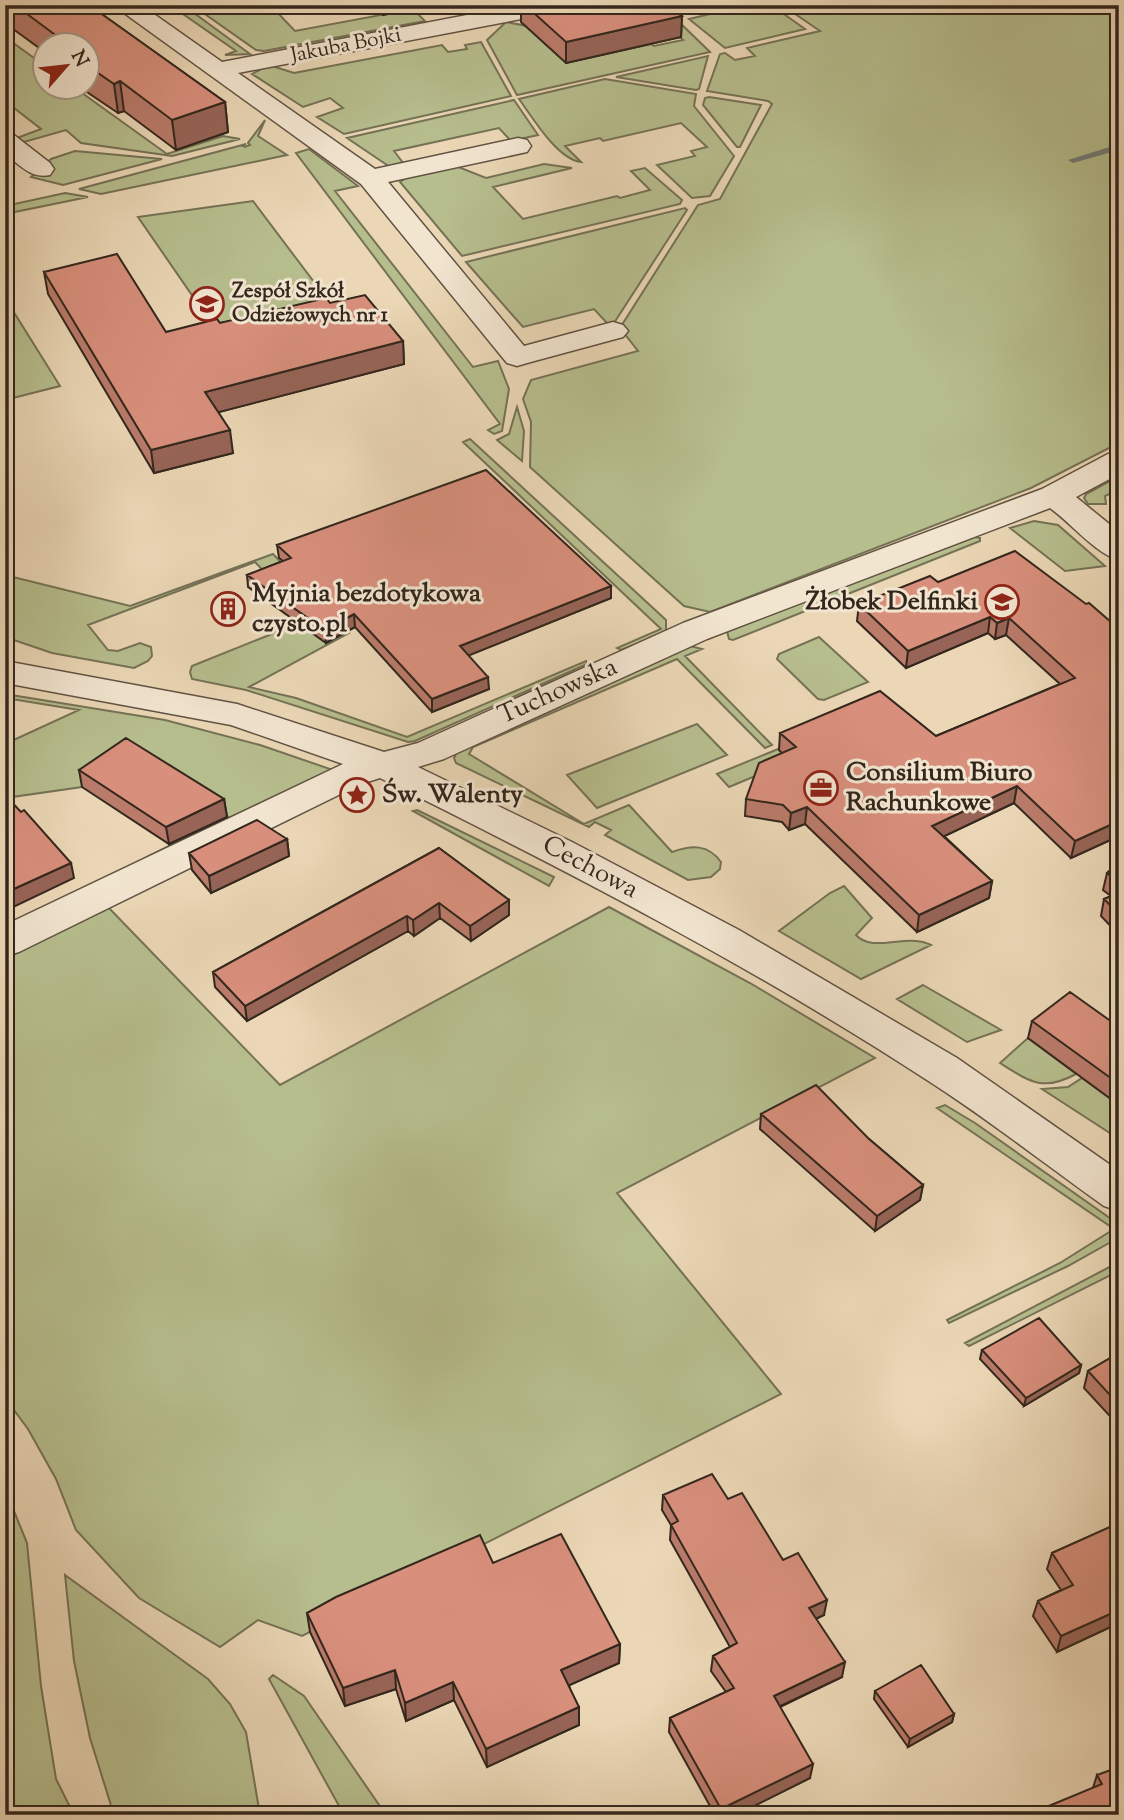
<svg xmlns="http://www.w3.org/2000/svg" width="1124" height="1820" viewBox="0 0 1124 1820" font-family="'Sorts Mill Goudy',serif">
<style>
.green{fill:#b7be8e;stroke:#757256;stroke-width:2}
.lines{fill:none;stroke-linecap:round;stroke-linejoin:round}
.stream{fill:#737d7b;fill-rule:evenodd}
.minor-casing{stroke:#615343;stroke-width:3}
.minor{fill:#f2e5d0;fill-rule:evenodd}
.wall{fill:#ba7b6b;stroke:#33271d;stroke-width:2}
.shaded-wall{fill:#976457;stroke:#33271d;stroke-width:2}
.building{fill:#d88f7c;stroke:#33271d;stroke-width:2}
.labels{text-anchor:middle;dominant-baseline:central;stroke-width:6;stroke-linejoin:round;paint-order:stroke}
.far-street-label{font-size:21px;fill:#33271d;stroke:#f2e5d0}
.far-poi-label{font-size:21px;font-weight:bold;fill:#33271d;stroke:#f2e5d0;text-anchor:start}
.poi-label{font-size:26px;font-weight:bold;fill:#33271d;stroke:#f2e5d0;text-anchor:start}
.street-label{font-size:26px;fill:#33271d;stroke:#f2e5d0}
</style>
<rect width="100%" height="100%" fill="#ebd7b6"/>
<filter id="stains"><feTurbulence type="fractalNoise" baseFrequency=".00286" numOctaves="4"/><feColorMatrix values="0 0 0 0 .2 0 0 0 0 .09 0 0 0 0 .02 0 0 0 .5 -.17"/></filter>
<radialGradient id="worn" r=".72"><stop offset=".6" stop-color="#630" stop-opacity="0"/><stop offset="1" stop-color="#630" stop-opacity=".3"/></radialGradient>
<path class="green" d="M170,5H183L250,54L225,55L236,51Z
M192,5H279L272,7L295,31L413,9L425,21L264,51L256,50Z
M731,5H771L805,29L725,48L689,19L723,11L720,8Z
M782,5H1119V443L1031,488L710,612L684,606L530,467L531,422L523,399L531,380L638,351L620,328L698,205L720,199L772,104L768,101L707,91L720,54L725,53L735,60L755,56L747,48L820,31Z
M678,21L710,52L517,95L487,40L506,22L553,31L539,38L566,63L651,44L654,46L683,40L665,24Z
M5,37L45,66L46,88H75L167,154L223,136L240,139L172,156L81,143L66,130L24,142L17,138L41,129L5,101Z
M481,42L511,96L344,134L317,117L343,108L330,98L303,107L252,74L269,65L294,73L442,45L448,52L467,49L465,45Z
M708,56L699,89L696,90L616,77Z
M605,79L696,94L694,106L734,156L710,196L692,198L657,165L695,156L691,151L707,147L681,123L603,141L600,138L565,146L581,162C557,159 533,118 519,99Z
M709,97L761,105L740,147H737L703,105L705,98Z
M514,100L538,135L511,141L499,128L394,151L404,164L390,167L347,138Z
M265,120L258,136L287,155L101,194L79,189L246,144L243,146L245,147L250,145L248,143Z
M309,149L358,186L335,191L473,367L498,361L509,389L502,431L494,434L488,430L500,424L296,153Z
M75,151L162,159L63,185L31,177L51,159Z
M544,164L572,168L493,187L523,219L617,196L620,198L650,190L631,171L645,168L682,200L680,204L462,256L400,182L406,178L456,166L486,178Z
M65,193L88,197L5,214V206Z
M253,201L329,302L216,330L138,217Z
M685,208L687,210L614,323H607L594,309L523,327L466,262Z
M5,298L60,386L5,400Z
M517,407L524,431L522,461L497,440L509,434Z
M470,439L666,620V633L621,650L617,648L661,629L463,442Z
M1119,476V489L1105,496L1106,504H1088L1084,498L1086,494Z
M1034,521L1058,525L1105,566L1065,571L1010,528Z
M975,537L980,538V541L733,640L729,639L727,631Z
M273,554L349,633L249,687L296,698L407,737L586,661L587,664L415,741L408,742L246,690L192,679L190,672L192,666L197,664L309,619L255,562L88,625L108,650L118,651L140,643L151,647L152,656L148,661L134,668L52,653L5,637V575L130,606Z
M819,637L868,682L824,700L818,699L777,659L779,654Z
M690,646L702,649L685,656L772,745L765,748L677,659L473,747L469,754L584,824L629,805L672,852C692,845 708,844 721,862L720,869L711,877L688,880L605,835L611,830L595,822L589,827L456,763L454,758L457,752Z
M5,694L165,720L260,745L330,769L327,774L151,860L147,857L228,817L129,755L82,787L5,798V744L79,710L5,698Z
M697,724L727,755L597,808L567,775Z
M832,727L844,739L729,787L717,774Z
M417,810L554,877L549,886L413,811Z
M844,886L872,918L856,935C873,954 907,932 931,945L861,979L779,931L830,893Z
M108,907L280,1085L609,907L750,983L875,1058L617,1193L781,1394L302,1636L258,1620L220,1647L139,1598L76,1530L56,1479L28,1429L5,1398V959Z
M923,985L1001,1030L967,1042L897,999Z
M1028,1038L1076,1074C1043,1092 1030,1082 1000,1063Z
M1082,1078L1119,1105V1139L1042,1089L1068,1087Z
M945,1105L975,1123L1114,1221L1119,1227L1118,1238L1068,1266L949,1323L947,1320L1060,1263L1114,1229L937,1108Z
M1119,1262V1271L969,1346L965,1343Z
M5,1489L27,1543L41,1686L56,1779L74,1815H5Z
M65,1575L208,1679L230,1704L246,1732L260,1815H114L90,1738L74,1661Z
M273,1675L304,1696L386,1815H344L269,1679Z"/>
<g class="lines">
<path class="stream" d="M1119,144V150L1073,163L1068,160Z"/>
<g class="minor-casing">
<path id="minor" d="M113,5H141L222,62L519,5H570L566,10L558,12L238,73L375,169L518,138L527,140L531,146L527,152L388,182L524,346L613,322L623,325L628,331L623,337L527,363L517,366L507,363L361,184Z
M5,133L14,135L50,163L54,169L50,175C31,179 20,165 5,154Z
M1119,452V474L1076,497L1119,532V560C1096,554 1071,523 1050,508L707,639L444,759L418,767L572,842L739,930L957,1058L1119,1171V1211L1104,1206C1045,1164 988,1119 927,1080C752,966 566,870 380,778L361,784L19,952L5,956V925L343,764L231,725L5,683V661L237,704L384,752L418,743L683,623L1042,489L1108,454Z"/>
</g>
<use href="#minor" class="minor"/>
</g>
<path class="wall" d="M5,5H89L225,102L228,132L176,150L124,111L118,113L81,88H88V46H46V53L5,23Z
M373,5H431L383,15Z
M521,5H668L682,16L681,37L566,63L521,22Z
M44,272L166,332L220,323L330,303L403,341L404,364L218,412L233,453L154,473L48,294Z
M277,545L611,586V598L468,655L489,689L432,712L355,627L326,643L248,587L247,575L283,561L279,558Z
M938,582L1119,629V836L1071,858L1014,803L944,836L992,881L989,898L917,932L805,824L789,830L782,822L745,816L746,799L782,753L779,750L780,733L936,736L1060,684L1006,635L995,639L988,633L906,668L857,621L859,604Z
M79,770L224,799L227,817L169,844L82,787Z
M287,839L289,856L211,893L192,870L189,853Z
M439,848L509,900V915L471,941L440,918L414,936L408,931L247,1021L215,987L213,972Z
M1119,863V935L1101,916L1104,899L1111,896L1103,890L1107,873Z
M1032,1021L1119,1027V1105L1028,1038Z
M761,1114L869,1139L923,1185L920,1200L875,1231L760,1129Z
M982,1350L1081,1365L1079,1373L1024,1406L980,1359Z
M1119,1353V1426L1084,1388L1088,1371Z
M663,1495L728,1499L783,1560L824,1615L816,1619L842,1677L780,1707L810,1778L736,1815H715L669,1732L670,1718L726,1692L711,1671L713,1656L730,1647L670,1540L671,1525L662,1510Z
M1119,1523V1623L1057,1652L1033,1616L1038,1601L1061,1590L1047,1569L1052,1553Z
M493,1563L620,1644L619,1663L569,1685L579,1725L487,1767L454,1700L406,1721L396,1689L345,1706L310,1632L307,1613Z
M875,1691L954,1714L952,1722L908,1747L874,1699Z
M1097,1775L1119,1815L1093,1788Z"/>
<path class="shaded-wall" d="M383,5H431L383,15Z
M682,16L681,37L566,63V42Z
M120,81L124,111L118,113L114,84Z
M225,102L228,132L176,150L172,120Z
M403,341L404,364L208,415L205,392Z
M230,430L233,453L154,473L151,450Z
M611,586V598L460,659V646Z
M354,614L355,627L326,643L325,630Z
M990,617L988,633L906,668L908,651Z
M1009,618L1006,635L995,639L997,623Z
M488,677L489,689L432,712V699Z
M1017,786L1014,803L930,843L932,826Z
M224,799L227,817L169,844L166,827Z
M807,807L805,824L789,830L791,813Z
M1119,821V836L1071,858L1075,841Z
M287,839L289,856L211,893L209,876Z
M71,863L74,878L5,911V893Z
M992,881L989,898L917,932L919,915Z
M509,900V915L471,941L470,926Z
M439,903L440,918L414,936L413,920Z
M407,916L408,931L247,1021L245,1006Z
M923,1185L920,1200L875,1231L877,1216Z
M1081,1365L1079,1373L1024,1406L1026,1398Z
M827,1600L824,1615L806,1623L809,1608Z
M1119,1610V1623L1057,1652L1061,1636Z
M620,1644L619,1663L561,1689V1670Z
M845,1662L842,1677L772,1710L774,1696Z
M395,1670L396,1689L345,1706L343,1688Z
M453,1682L454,1700L406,1721L405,1703Z
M579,1707V1725L487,1767L486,1749Z
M954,1714L952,1722L908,1747L910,1739Z
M813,1764L810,1778L736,1815H720L721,1809Z"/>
<path class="building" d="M15,5H89L225,102L172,120L120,81L114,84L88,66V46H58L50,39L58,37Z
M525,5H668L682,16L566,42Z
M117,254L166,332L217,319L220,323L326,298L330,303L365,295L403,341L205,392L230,430L151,450L44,272Z
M486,470L611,586L460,646L488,677L432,699L354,614L325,630L247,575L291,558L277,545Z
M1015,551L1086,604L1089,603L1119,629V821L1075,841L1017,786L932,826L992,881L919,915L807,807L791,813L783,805L746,799L759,763L796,747L780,733L880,691L936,736L1075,678L1009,618L997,623L990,617L908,651L859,604L930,576L938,582Z
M126,738L224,799L166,827L79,770Z
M5,795L21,812L24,810L71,863L5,893Z
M257,820L287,839L209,876L189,853Z
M439,848L509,900L470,926L439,903L413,920L407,916L245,1006L213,972Z
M1119,863V883L1107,873Z
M1119,893V914L1104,899Z
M1070,992L1119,1027V1084L1032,1021Z
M816,1085L869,1139L923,1185L877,1216L761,1114Z
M1039,1318L1081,1365L1026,1398L982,1350Z
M1119,1353V1405L1088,1371Z
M712,1474L728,1499L742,1493L783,1560L798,1553L827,1600L809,1608L845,1662L774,1696L813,1764L721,1809L670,1718L734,1688L713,1656L737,1643L671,1525L678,1521L663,1495Z
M1119,1523V1610L1061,1636L1038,1601L1073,1585L1052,1553Z
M561,1534L620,1644L561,1670L579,1707L486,1749L453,1682L405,1703L395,1670L343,1688L307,1613L336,1597L480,1535L493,1563Z
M921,1665L954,1714L910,1739L875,1691Z
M1119,1767V1815H1027L1102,1784L1097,1775Z"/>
<defs>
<g id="school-ring" transform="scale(1.75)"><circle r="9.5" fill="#f2e5d0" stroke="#8f2418" stroke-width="1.5"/><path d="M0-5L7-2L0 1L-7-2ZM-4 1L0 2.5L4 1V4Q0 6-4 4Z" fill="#8f2418"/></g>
<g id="building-ring" transform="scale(1.75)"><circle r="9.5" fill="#f2e5d0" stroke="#8f2418" stroke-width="1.5"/><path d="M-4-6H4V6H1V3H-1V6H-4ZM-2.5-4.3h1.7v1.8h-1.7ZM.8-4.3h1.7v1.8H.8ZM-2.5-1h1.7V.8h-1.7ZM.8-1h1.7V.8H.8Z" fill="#8f2418"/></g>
<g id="office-ring" transform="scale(1.75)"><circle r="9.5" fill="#f2e5d0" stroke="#8f2418" stroke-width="1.5"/><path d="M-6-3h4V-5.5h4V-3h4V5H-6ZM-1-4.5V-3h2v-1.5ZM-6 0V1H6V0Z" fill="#8f2418"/></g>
<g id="sight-ring" transform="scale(1.75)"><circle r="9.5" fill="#f2e5d0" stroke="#8f2418" stroke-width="1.5"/><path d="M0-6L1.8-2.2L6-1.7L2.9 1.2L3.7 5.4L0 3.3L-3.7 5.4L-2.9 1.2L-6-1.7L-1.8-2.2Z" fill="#8f2418"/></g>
</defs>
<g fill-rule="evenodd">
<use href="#school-ring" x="207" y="304"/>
<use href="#school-ring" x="1002" y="602"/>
<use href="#building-ring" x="228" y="609"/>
<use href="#office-ring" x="821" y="788"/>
<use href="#sight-ring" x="357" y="795"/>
</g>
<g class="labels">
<g class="far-street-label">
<text transform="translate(346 46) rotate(-11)">Jakuba Bojki</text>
</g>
<g class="far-poi-label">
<text x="232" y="292">Zespół Szkół<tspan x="232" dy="24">Odzieżowych nr 1</tspan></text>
</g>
<g class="poi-label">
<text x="252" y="594">Myjnia bezdotykowa<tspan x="252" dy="30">czysto.pl</tspan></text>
<text x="978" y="602" text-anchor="end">Żłobek Delfinki</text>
<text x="846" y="773">Consilium Biuro<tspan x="846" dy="30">Rachunkowe</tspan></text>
<text x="382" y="795">Św. Walenty</text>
</g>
<g class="street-label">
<text transform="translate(558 692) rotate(-24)">Tuchowska</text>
<text transform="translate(590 868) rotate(28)">Cechowa</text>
</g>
</g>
<rect width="1124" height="1820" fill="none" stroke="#ebd7b6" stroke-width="28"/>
<rect x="7" y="7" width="1110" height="1806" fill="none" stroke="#33271d" stroke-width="3.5"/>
<rect x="14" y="14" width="1096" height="1792" fill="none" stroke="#33271d" stroke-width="2"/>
<g transform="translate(66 66) rotate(62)"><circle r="33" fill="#f2e5d0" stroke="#a69988" stroke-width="2"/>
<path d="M0-5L12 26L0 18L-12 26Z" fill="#8f2418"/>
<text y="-10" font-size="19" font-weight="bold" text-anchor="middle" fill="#33271d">N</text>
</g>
<rect width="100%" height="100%" filter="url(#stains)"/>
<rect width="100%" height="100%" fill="url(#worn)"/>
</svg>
